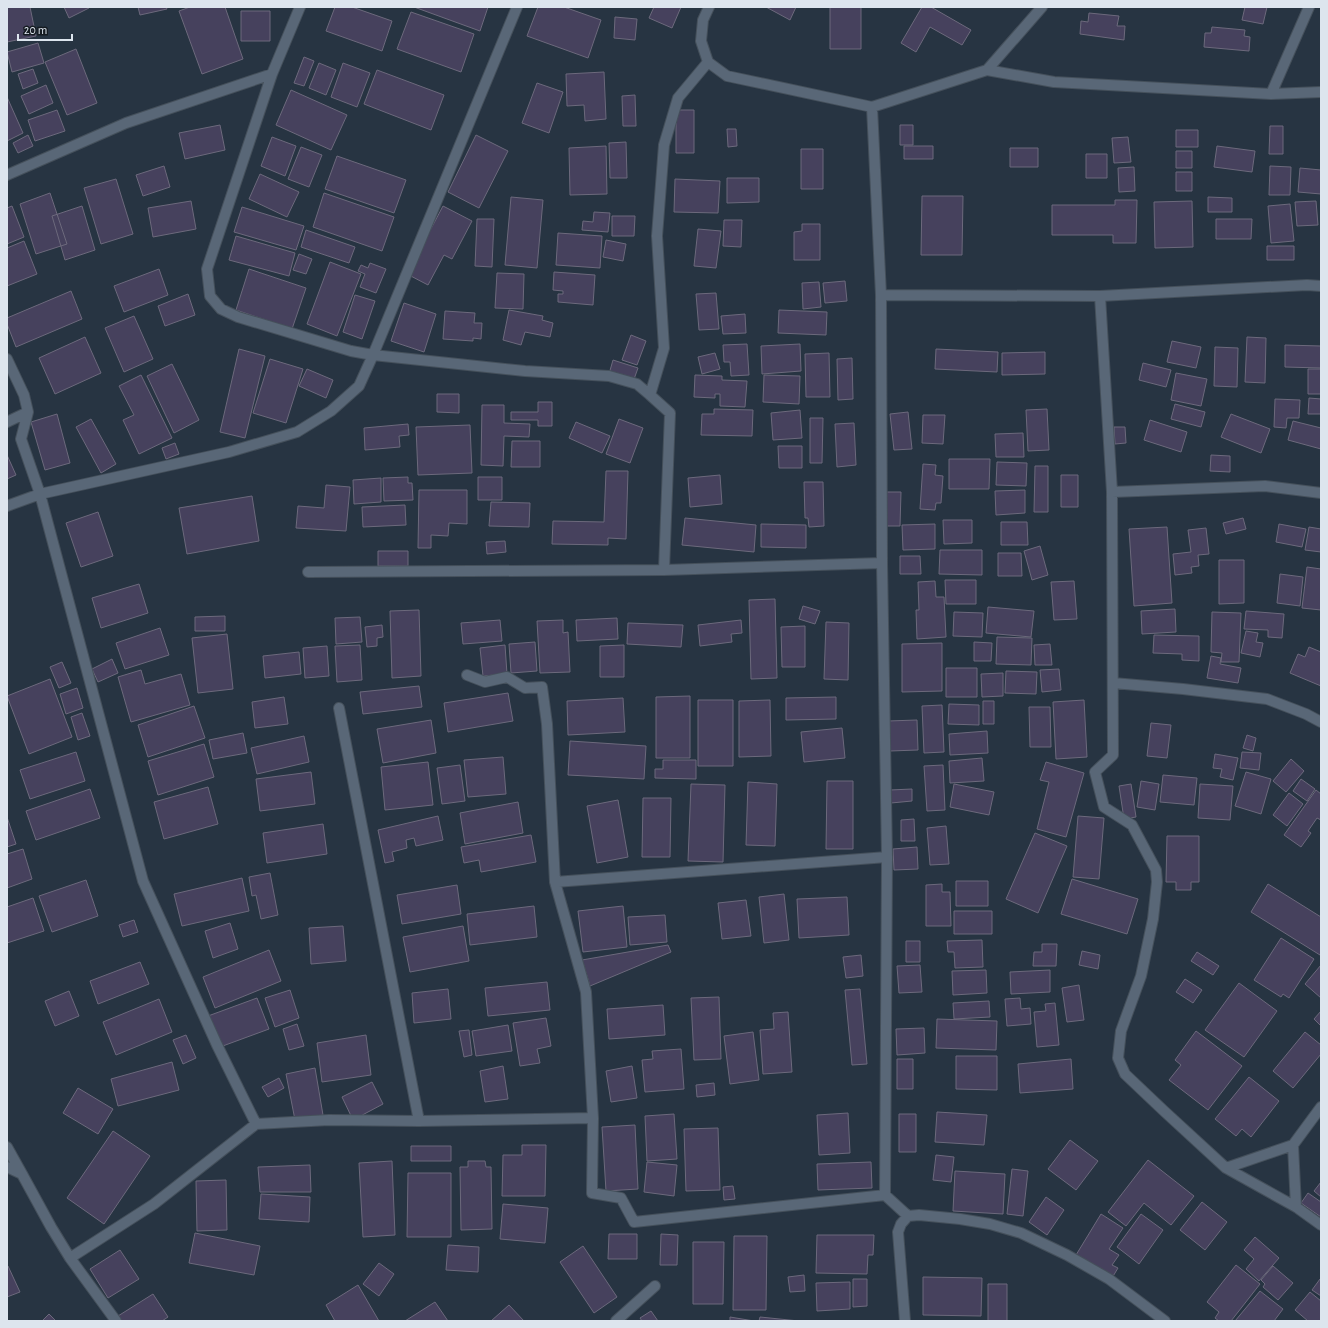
<svg xmlns="http://www.w3.org/2000/svg" width="1328" height="1328" viewBox="0 0 1328 1328" font-family="'Alegreya Sans',sans-serif">
<style>
.building{fill:#46415d;stroke:#6c697c}
.lines{fill:none;stroke-linecap:round;stroke-linejoin:round}
.minor-casing{stroke:#45505b;stroke-width:12}
.minor{stroke:#596777;stroke-width:10}
</style>
<rect width="100%" height="100%" fill="#273442"/>
<path class="building" d="M7,7H30L36,36L7,42Z
M64,7H88L89,8L69,18Z
M138,7H166L167,9L140,15Z
M190,7H225L243,59L202,74L179,11Z
M335,7H352L392,21L382,51L326,31Z
M414,7H488L480,31Z
M538,7H564L601,20L588,58L527,36Z
M654,7H681L672,28L649,18Z
M766,7H796L790,20Z
M830,7H861V49H830Z
M922,7H931L971,30L962,45L930,27L916,52L901,43Z
M1245,7H1267L1263,24L1242,20Z
M241,11H270V41H241Z
M411,12L474,34L461,72L397,49Z
M1089,13L1119,16L1117,26H1125L1124,40L1080,34L1081,21L1088,22Z
M615,17L637,19L635,40L614,38Z
M1212,27L1245,30L1244,36L1250,37L1249,51L1204,47L1205,33H1211Z
M38,43L44,63L12,72L7,52Z
M76,49L97,103L67,115L45,62Z
M304,57L314,61L304,86L294,83Z
M319,63L336,70L326,95L309,88Z
M343,63L370,73L357,107L331,97Z
M33,69L38,83L23,89L18,74Z
M377,70L444,95L431,130L364,104Z
M604,72L606,119L585,121L584,105L567,106L566,74Z
M537,83L563,92L549,133L522,123Z
M46,85L53,103L29,114L21,96Z
M291,90L347,115L331,150L276,125Z
M635,95L636,126H623L622,96Z
M7,97L23,133L7,141Z
M57,110L65,131L35,141L28,120Z
M676,110H694V153H676Z
M220,125L225,150L185,159L179,133Z
M900,125H913V145H900Z
M1270,126H1283V154H1269Z
M727,129H736L737,146L728,147Z
M1176,130H1198V147H1176Z
M28,135L33,146L18,153L13,143Z
M476,135L508,151L479,208L448,192Z
M272,137L296,146L285,176L261,166Z
M1128,137L1131,162L1114,163L1112,138Z
M626,142L627,178H610L609,143Z
M606,146L607,194L570,195L569,148Z
M904,146H933V159H904Z
M1217,146L1255,151L1252,172L1214,167Z
M301,147L322,155L309,187L288,179Z
M1010,148H1038V167H1010Z
M801,149H823V189H801Z
M1176,151H1192V168H1176Z
M1086,154H1107V178H1086Z
M337,156L406,180L394,213L325,189Z
M164,166L170,187L143,196L136,175Z
M1270,166L1291,167L1290,195H1269Z
M1134,167L1135,191L1119,192L1118,168Z
M1300,168L1321,170V194L1298,192Z
M1176,172H1192V191H1176Z
M260,174L299,192L287,217L249,199Z
M727,178H759V202L727,203Z
M116,179L133,234L101,244L84,188Z
M675,179L720,181L718,213L674,212Z
M50,193L67,244L36,254L20,204Z
M324,193L394,217L382,251L313,227Z
M922,196H963L962,255H921Z
M511,197L543,200L537,268L505,265Z
M1208,197L1232,198V212H1208Z
M1115,200H1137L1136,243H1113V235H1052V205H1115Z
M191,201L196,229L153,237L148,208Z
M1192,201L1193,247L1155,248L1154,202Z
M1316,201L1318,225L1297,226L1295,202Z
M1290,204L1294,241L1271,243L1268,206Z
M12,206L24,237L7,244V208Z
M82,206L95,250L65,260L52,216Z
M443,206L472,221L452,259L444,255L428,285L407,274Z
M242,207L304,226L296,250L234,232Z
M594,212L610,213L608,232L582,230L583,221L593,222Z
M612,216H635L634,236H612Z
M477,219H494L492,267L475,266Z
M1216,219H1252L1251,239H1216Z
M724,220H742L741,247L723,246Z
M802,224H820V260H794V232L802,231Z
M698,229L721,231L716,268L694,266Z
M306,230L355,247L349,263L301,247Z
M558,233L602,236L600,268L556,265Z
M236,236L295,253L289,276L229,260Z
M606,240L626,244L623,261L603,257Z
M24,241L37,274L7,286V248Z
M1267,246H1294V260H1267Z
M299,254L312,259L306,274L293,270Z
M330,262L361,274L337,336L307,324Z
M370,263L386,269L376,293L360,287L365,274L358,271L361,265L368,268Z
M159,269L168,295L124,312L114,286Z
M249,269L306,288L292,329L236,310Z
M554,272L595,275L593,305L558,302V294H563V291L553,290Z
M497,273L524,274L523,309L495,308Z
M845,281L847,301L825,303L823,283Z
M819,282L821,307L803,309L802,283Z
M71,291L82,319L16,347L7,324V318Z
M716,293L719,329L699,330L696,294Z
M188,294L195,315L165,326L158,306Z
M355,295L375,301L362,339L343,332Z
M404,303L436,314L424,352L391,341Z
M509,310L543,316L542,320L553,323L550,337L525,332L521,345L503,340Z
M779,310L827,312L826,335L778,333Z
M445,311L475,313L474,323H482L481,339L473,338V341L443,339Z
M745,314L746,333L723,334L721,316Z
M134,316L153,359L124,372L105,328Z
M631,335L646,341L637,365L622,360Z
M85,337L101,373L55,394L39,358Z
M1247,337L1266,338L1265,383L1245,382Z
M1172,341L1201,347L1196,368L1167,362Z
M747,344L749,375L731,376L730,362H724L723,345Z
M800,344L801,371L762,374L761,346Z
M1285,345L1321,346V368L1285,367Z
M1215,347L1238,348L1237,387L1214,386Z
M239,349L265,356L245,438L220,432Z
M936,349L998,352L997,372L935,369Z
M1045,352V374L1002,375V353Z
M715,353L720,369L702,374L698,357Z
M829,353L830,397H806L805,354Z
M852,358L853,399L838,400L837,359Z
M270,359L303,369L286,423L253,413Z
M613,360L638,368L633,382L609,374Z
M1143,363L1171,370L1166,387L1139,380Z
M172,364L199,420L174,433L147,376Z
M307,369L333,380L326,398L299,386Z
M1308,369H1321V394H1308Z
M1176,373L1207,379L1201,406L1171,400Z
M141,375L172,438L139,454L123,420L134,415L119,386Z
M695,375L722,376V380L747,381L745,407L720,406V394H715V398L694,397Z
M764,375L800,376L799,404L763,402Z
M437,394H459V413L437,412Z
M1309,398L1321,399V414H1308Z
M1275,399L1300,400L1299,418H1287L1286,428L1274,427Z
M538,402H552V426H538V420H511V412H538Z
M1175,404L1205,412L1201,427L1171,419Z
M482,405H504V423L530,424L529,437L504,436L503,466L481,465Z
M714,409L753,410L752,436L701,435L702,414H714Z
M1047,409L1049,450L1028,451L1026,410Z
M800,410L802,438L773,440L771,413Z
M908,412L912,449L894,450L890,414Z
M57,414L70,463L45,470L31,422Z
M1231,414L1270,429L1261,453L1221,437Z
M923,415H945L943,444L922,443Z
M810,418H823L822,463H810Z
M91,419L116,464L101,473L76,427Z
M619,419L643,428L630,463L606,454Z
M1150,420L1187,432L1181,452L1144,440Z
M1293,421L1321,428V449L1288,440Z
M576,422L610,436L602,453L569,438Z
M854,423L856,465L837,467L835,424Z
M408,424L409,435L399,436L400,447L365,450L364,428Z
M470,425L472,473L418,475L416,427Z
M1114,427H1125L1126,443L1115,444Z
M1023,433L1024,457H996L995,434Z
M512,441H540V467H511Z
M175,443L179,454L166,459L162,448Z
M778,446H802V468H779Z
M7,455L16,475L7,479Z
M1211,455L1230,456V472L1210,471Z
M949,459H990L989,489H949Z
M997,462L1027,463L1026,486L996,485Z
M923,464L936,465L935,475L943,476L941,503H936L935,510L920,509Z
M1035,466H1048V512H1034Z
M606,471H628L626,539L608,538V545L552,544L553,521L604,522Z
M720,475L722,504L690,507L688,478Z
M1061,475H1078V507H1061Z
M408,477V483H412L413,500L384,501L383,478Z
M478,477H502V500H478Z
M381,478V502L354,504L353,480Z
M804,482H823L824,526L809,527L808,518H805Z
M326,485L350,487L346,531L296,528L298,506L324,508Z
M419,490H467V524L449,523L448,536L431,535V548H418Z
M1025,490V513L996,515L995,491Z
M886,492H901L900,526H885Z
M252,496L259,541L187,554L179,508Z
M491,502L530,503L529,527L489,526Z
M405,505L406,525L363,527L362,507Z
M98,512L113,556L81,567L66,523Z
M685,518L756,525L754,552L682,545Z
M1243,518L1246,529L1226,534L1223,523Z
M943,520H972V543L944,544Z
M1001,522H1027L1028,545H1001Z
M761,524L806,525V548L761,547Z
M935,524V549L903,550L902,525Z
M1279,524L1306,529L1302,547L1276,542Z
M1167,527L1172,603L1134,606L1129,529Z
M1309,527L1321,529V552L1305,550Z
M1206,528L1209,554L1198,555L1199,566L1191,567L1192,573L1175,575L1173,554L1191,552L1188,530Z
M505,541L506,552L487,554L486,542Z
M1040,546L1048,575L1032,580L1024,551Z
M940,550H982V575L939,574Z
M378,551H408V566H378Z
M998,553H1021L1022,576H998Z
M900,556H920L921,574H900Z
M1219,560H1244V603L1219,604Z
M1307,567L1321,569V610L1302,608Z
M1280,574L1303,577L1300,606L1277,603Z
M945,580H976V604H946Z
M935,581L936,597H944L946,637L917,639L916,610H919L918,582Z
M1074,581L1077,619L1054,620L1051,582Z
M139,584L148,613L101,628L92,598Z
M775,599L777,678L751,679L749,600Z
M803,606L820,611L815,624L799,619Z
M988,607L1034,611L1031,637L986,633Z
M1175,609L1176,632L1142,634L1141,611Z
M419,610L421,676L392,678L390,611Z
M1246,611L1284,614L1282,638L1268,637V630L1244,629Z
M954,612L983,613L982,637L953,636Z
M1212,612L1241,613L1239,662H1221L1222,653L1211,652Z
M225,616V631H195V617Z
M360,617L362,642L336,644L335,618Z
M617,618L618,639L577,641L576,620Z
M500,620L502,641L463,644L461,623Z
M563,620V633L568,632L570,672L540,673L537,621Z
M741,620L742,633L731,634L732,642L700,646L698,625Z
M826,622L849,623L848,680L824,679Z
M628,623L683,625L681,647L627,644Z
M382,625L383,637L377,638V646L367,647L365,627Z
M805,626V667H782L781,627Z
M160,628L169,655L125,669L116,643Z
M1246,631L1258,633L1256,642L1263,643L1260,657L1241,653Z
M227,634L233,689L198,693L192,638Z
M1154,635L1199,636V661L1182,660V654L1153,653Z
M997,637L1032,638L1031,665L996,664Z
M535,642L537,671L511,673L509,644Z
M974,642L992,643L991,661H974Z
M942,643V691L902,692V644Z
M1050,644L1052,665H1035L1034,645Z
M360,645L362,680L337,682L335,646Z
M505,645L507,674L483,676L480,648Z
M624,645V677H600V646Z
M327,646L329,676L305,678L303,648Z
M1309,647L1321,652V686L1290,673L1298,654L1305,657Z
M299,652L301,674L265,678L263,656Z
M1211,656L1221,658L1220,664L1241,668L1238,683L1207,678Z
M112,659L118,673L98,682L92,669Z
M62,662L71,683L59,688L50,667Z
M946,668H977V697H946Z
M1059,669L1061,690L1042,692L1040,670Z
M141,670L145,684L181,674L190,705L131,722L118,677Z
M1006,671L1037,672L1036,694L1005,693Z
M1003,673V696L982,697L981,674Z
M50,679L72,737L29,754L7,696Z
M419,686L422,707L363,714L360,692Z
M77,688L83,708L66,714L60,694Z
M508,693L513,721L448,732L444,703Z
M690,696V758H656V697Z
M284,697L288,724L255,728L252,702Z
M836,697V719L786,720V698Z
M623,698L625,732L568,735L567,701Z
M698,700H733V766H698Z
M770,700L771,756L739,757V701Z
M1084,700L1087,757L1056,759L1053,702Z
M983,701H994V724H983Z
M949,704L979,705V725L948,724Z
M942,705L944,752L924,753L922,706Z
M194,706L205,738L148,757L138,725Z
M1029,707H1050L1051,747H1030Z
M82,713L90,736L78,740L71,717Z
M431,720L436,753L383,763L377,729Z
M917,720L918,750L890,751L888,721Z
M1151,723L1171,725L1167,758L1147,756Z
M842,728L845,758L804,762L801,732Z
M987,731L988,753L950,755L949,734Z
M243,733L247,753L213,759L209,740Z
M1247,735L1256,738L1253,751L1243,748Z
M304,736L309,762L257,774L251,748Z
M570,741L646,746L644,779L568,775Z
M204,744L214,777L158,795L148,761Z
M76,752L85,781L30,799L20,770Z
M1242,752L1261,753L1259,770L1240,768Z
M1215,754L1238,758L1233,780L1220,777L1222,769L1213,768Z
M503,757L506,794L468,797L464,760Z
M982,758L984,781L950,783L949,761Z
M1291,759L1304,771L1286,792L1273,781Z
M663,760H696V779L655,778V769H663Z
M428,762L433,805L385,810L381,767Z
M1046,762L1084,773L1066,837L1037,829L1049,782L1040,780Z
M460,765L465,801L442,804L437,768Z
M943,765L945,810L927,811L924,766Z
M311,772L315,804L260,811L256,779Z
M1246,772L1271,779L1261,814L1235,806Z
M1163,775L1197,778L1194,805L1160,802Z
M1301,779L1315,789L1307,801L1293,791Z
M827,781H853V849H826Z
M1141,781L1159,784L1155,810L1137,807Z
M748,782L777,784L775,846L746,845Z
M691,784L725,785L723,862L688,861Z
M954,784L994,792L989,815L950,807Z
M1131,784L1136,817L1124,819L1119,786Z
M1200,784L1233,786L1230,820L1198,818Z
M208,787L218,824L164,839L154,802Z
M90,789L100,818L36,840L26,811Z
M912,789V801L891,803L890,790Z
M1316,790L1321,794V820L1317,818L1308,831L1311,833L1301,847L1284,835Z
M1289,793L1303,804L1287,826L1273,815Z
M643,798H671L670,857H642Z
M618,800L628,857L597,863L587,806Z
M518,802L523,833L465,844L460,813Z
M438,816L443,840L416,846L414,838L406,840L407,848L392,852L394,861L385,863L378,830Z
M1078,816L1104,818L1099,879L1073,877Z
M7,817L16,844L7,847Z
M914,819L915,841H901V820Z
M323,824L327,854L267,863L263,833Z
M946,826L949,864L930,865L927,828Z
M1035,833L1067,846L1038,913L1006,899Z
M531,835L536,862L481,872L479,860L464,863L461,847Z
M1167,836H1199V882H1191V890H1176V882H1166Z
M917,847L918,869L894,870L893,849Z
M23,849L32,879L7,888V854Z
M270,873L278,915L261,919L256,895L252,896L249,877Z
M242,878L249,911L182,926L174,894Z
M1072,879L1138,899L1127,934L1061,914Z
M86,880L98,916L52,932L39,896Z
M956,881H988V906H956Z
M942,884V892H950L951,926H926V885Z
M1268,884L1321,917V952L1320,955L1251,912Z
M457,885L461,914L402,924L397,895Z
M784,894L789,940L764,943L759,897Z
M847,897L849,935L799,938L797,899Z
M33,898L44,931L7,943V907Z
M746,900L751,936L722,939L718,903Z
M534,906L537,937L470,945L467,914Z
M623,906L627,947L583,952L578,911Z
M954,911H992V934H954Z
M665,915L667,942L630,945L628,917Z
M134,920L138,932L123,937L119,925Z
M230,923L238,949L213,958L205,931Z
M343,926L346,961L311,964L309,928Z
M463,926L469,961L410,972L403,937Z
M1281,938L1314,959L1289,998L1283,994L1281,997L1254,980Z
M982,940L983,967L955,968L954,952H948L947,941Z
M906,941H920V962H906Z
M1042,944H1057L1056,966H1033L1034,952H1042Z
M668,945L671,952L590,986L582,960Z
M269,950L281,981L215,1008L203,977Z
M1082,951L1100,955L1098,969L1079,965Z
M1197,952L1219,966L1213,975L1191,961Z
M861,955L863,976L846,978L843,957Z
M140,962L149,984L98,1004L90,981Z
M920,965L922,992L899,993L897,966Z
M1321,965V998L1305,984Z
M986,970L987,993L953,995L952,971Z
M1050,970V992L1011,994L1010,972Z
M1185,979L1202,990L1193,1003L1176,992Z
M547,982L550,1010L488,1016L485,988Z
M1239,983L1277,1011L1244,1057L1205,1030Z
M1079,985L1084,1020L1067,1022L1062,988Z
M448,989L451,1019L414,1023L412,993Z
M860,989L867,1064L852,1065L845,990Z
M290,990L299,1018L275,1027L265,998Z
M69,991L79,1016L55,1026L45,1001Z
M719,997L721,1059L694,1060L691,998Z
M257,998L269,1029L220,1047L208,1016Z
M1020,998L1021,1009L1030,1008L1031,1024L1007,1026L1005,999Z
M159,999L172,1032L116,1055L103,1022Z
M989,1001L990,1017L954,1019L953,1003Z
M1055,1003L1059,1045L1037,1047L1034,1012L1046,1011L1045,1004Z
M663,1005L665,1035L609,1039L607,1009Z
M1321,1011V1026L1314,1019Z
M788,1012L792,1072L763,1074L760,1030L774,1029L773,1013Z
M546,1018L551,1046L537,1049L540,1063L520,1066L513,1023Z
M937,1019L997,1021L996,1050L936,1048Z
M297,1024L304,1046L289,1050L283,1029Z
M508,1025L512,1051L476,1056L472,1031Z
M924,1028L925,1053L897,1055L896,1029Z
M469,1030L472,1055L464,1057L459,1031Z
M1196,1031L1242,1066L1208,1110L1169,1080L1181,1065L1175,1060Z
M753,1032L759,1080L730,1084L724,1036Z
M1305,1032L1321,1045V1054L1293,1088L1273,1071Z
M186,1035L196,1058L183,1064L173,1040Z
M366,1035L371,1075L322,1082L317,1043Z
M681,1049L684,1089L645,1092L642,1060L653,1059L652,1051Z
M956,1056H997V1090L956,1089Z
M897,1059H913V1089H897Z
M1071,1059L1073,1089L1020,1093L1018,1064Z
M172,1062L179,1090L118,1106L111,1079Z
M503,1066L508,1099L485,1102L480,1071Z
M632,1066L637,1098L611,1102L606,1071Z
M315,1068L323,1115L295,1120L286,1074Z
M1249,1077L1279,1101L1251,1137L1242,1129L1236,1136L1215,1119Z
M279,1078L284,1088L268,1097L262,1087Z
M372,1082L383,1104L353,1120L342,1097Z
M714,1083L715,1095L697,1097L696,1085Z
M78,1088L113,1109L98,1134L63,1113Z
M937,1112L987,1115L984,1145L935,1142Z
M848,1113L850,1153L819,1155L817,1115Z
M674,1114L677,1159L647,1161L645,1116Z
M899,1114H916V1152H899Z
M635,1125L638,1189L606,1191L602,1127Z
M718,1128L720,1190L686,1191L684,1129Z
M113,1131L150,1156L104,1224L67,1198Z
M1070,1140L1098,1161L1076,1190L1048,1169Z
M522,1145H546L545,1196H502L503,1155H522Z
M411,1146H451V1161H411Z
M936,1155L954,1157L951,1182L933,1180Z
M1148,1160L1194,1196L1171,1225L1144,1203L1126,1226L1108,1212Z
M392,1161L395,1235L363,1237L359,1163Z
M468,1161H485L486,1167H491L492,1229L461,1230L460,1167H468Z
M647,1162L677,1165L674,1196L644,1192Z
M871,1162L872,1188L818,1190L817,1164Z
M310,1165L311,1192H260L258,1167Z
M1012,1169L1028,1171L1023,1216L1007,1214Z
M955,1171L1005,1174L1003,1214L953,1211Z
M408,1173H451V1237H407Z
M226,1180L227,1230L197,1231L196,1181Z
M1321,1182V1197L1314,1191Z
M733,1186L735,1199L724,1200L723,1187Z
M1308,1193L1321,1202V1217L1301,1203Z
M261,1194L310,1197L309,1222L259,1219Z
M1046,1197L1064,1210L1047,1235L1029,1222Z
M1202,1202L1227,1222L1205,1250L1180,1230Z
M503,1204L548,1208L545,1243L500,1239Z
M1101,1214L1123,1228L1109,1249L1119,1255L1112,1265L1118,1268L1112,1278L1076,1255Z
M1141,1214L1163,1230L1139,1264L1117,1247Z
M195,1233L260,1246L254,1275L189,1263Z
M609,1234H637V1259H608Z
M661,1234L678,1235L677,1265H660Z
M817,1235H874L873,1255H868L867,1274L816,1273Z
M734,1236H767L766,1310H733Z
M1255,1237L1279,1258L1259,1281L1246,1269L1254,1259L1244,1250Z
M693,1242H724L723,1304H693Z
M448,1245L479,1247L478,1272L446,1270Z
M583,1246L617,1297L594,1313L560,1262Z
M120,1250L139,1279L108,1298L90,1269Z
M379,1263L394,1274L379,1296L363,1284Z
M1236,1265L1260,1284L1231,1321H1219L1215,1318L1219,1312L1207,1302Z
M7,1266H8L20,1292L7,1297Z
M1273,1266L1293,1283L1278,1300L1263,1287L1265,1284L1261,1280Z
M804,1275L805,1291L790,1292L788,1277Z
M923,1277L982,1278L981,1316L923,1315Z
M853,1279H867V1306L853,1307Z
M1320,1279H1321V1296L1312,1290Z
M850,1282V1309L817,1311L816,1283Z
M988,1284H1007V1321H988Z
M358,1285L379,1321H335L326,1305Z
M1260,1291L1283,1309L1274,1321H1235Z
M1310,1292L1321,1301V1321H1308L1295,1310Z
M153,1294L168,1317L162,1321H121L118,1316Z
M435,1302L448,1321H405Z
M509,1305L524,1321H491Z
M651,1311L658,1321H642L640,1318Z
M49,1314L56,1321H42Z
M730,1317L754,1321H730Z
M760,1317L799,1321H759Z"/>
<g class="lines">
<g class="minor-casing">
<path id="minor" d="M300,7L272,74L207,269L210,296L221,309L238,317L351,351L373,355L525,371L609,376L637,384L650,395L670,413L664,570
M709,7L703,20L701,41L708,62L727,76L872,107L987,70L1042,7
M987,70L1054,82L1271,94L1321,92
M1271,94L1309,7
M872,107L881,295L882,563L887,857L885,1195L908,1216
M7,175L126,123L272,74
M881,295L1100,296L1307,285L1321,286
M1100,296L1112,492L1113,755L1095,772L1104,807L1132,825L1156,870L1157,882L1153,919L1141,976L1121,1031L1118,1058L1125,1074L1164,1111L1226,1168L1296,1207L1321,1225
M7,359L24,395L28,412L21,439L40,494L143,881L217,1045L256,1124
M650,395L664,348L657,236L664,145L678,98L708,62
M7,422L28,412
M1112,492L1265,486L1321,493
M7,506L40,494L229,452L297,432L331,411L359,386L373,355L517,7
M308,572L664,570L882,563
M467,675L485,682L507,677L525,688L542,687L547,724L555,882L586,992L593,1118L592,1193L621,1198L634,1222L885,1195
M1113,683L1183,689L1267,699L1306,714L1321,722
M339,708L419,1121
M555,882L887,857
M1293,1145L1296,1207
M7,1147L22,1174
M7,1167L22,1174L51,1227L70,1258L116,1321
M1226,1168L1293,1145L1321,1107
M70,1258L154,1204L256,1124L329,1120L419,1121L593,1118
M616,1321L655,1286
M905,1321L898,1232L901,1224L908,1216L919,1215L960,1219L990,1224L1021,1233L1067,1255L1109,1279L1165,1321"/>
</g>
<use href="#minor" class="minor"/>
</g>
<rect width="1328" height="1328" fill="none" stroke="#dde5ee" stroke-width="16"/>
<path d="M18 34v6h54v-6" fill="none" stroke="#dde5ee" stroke-width="2"/>
<text x="24" y="34" font-size="12" fill="#dde5ee" stroke="#151b21" stroke-width="3" paint-order="stroke">20 m</text>
</svg>
